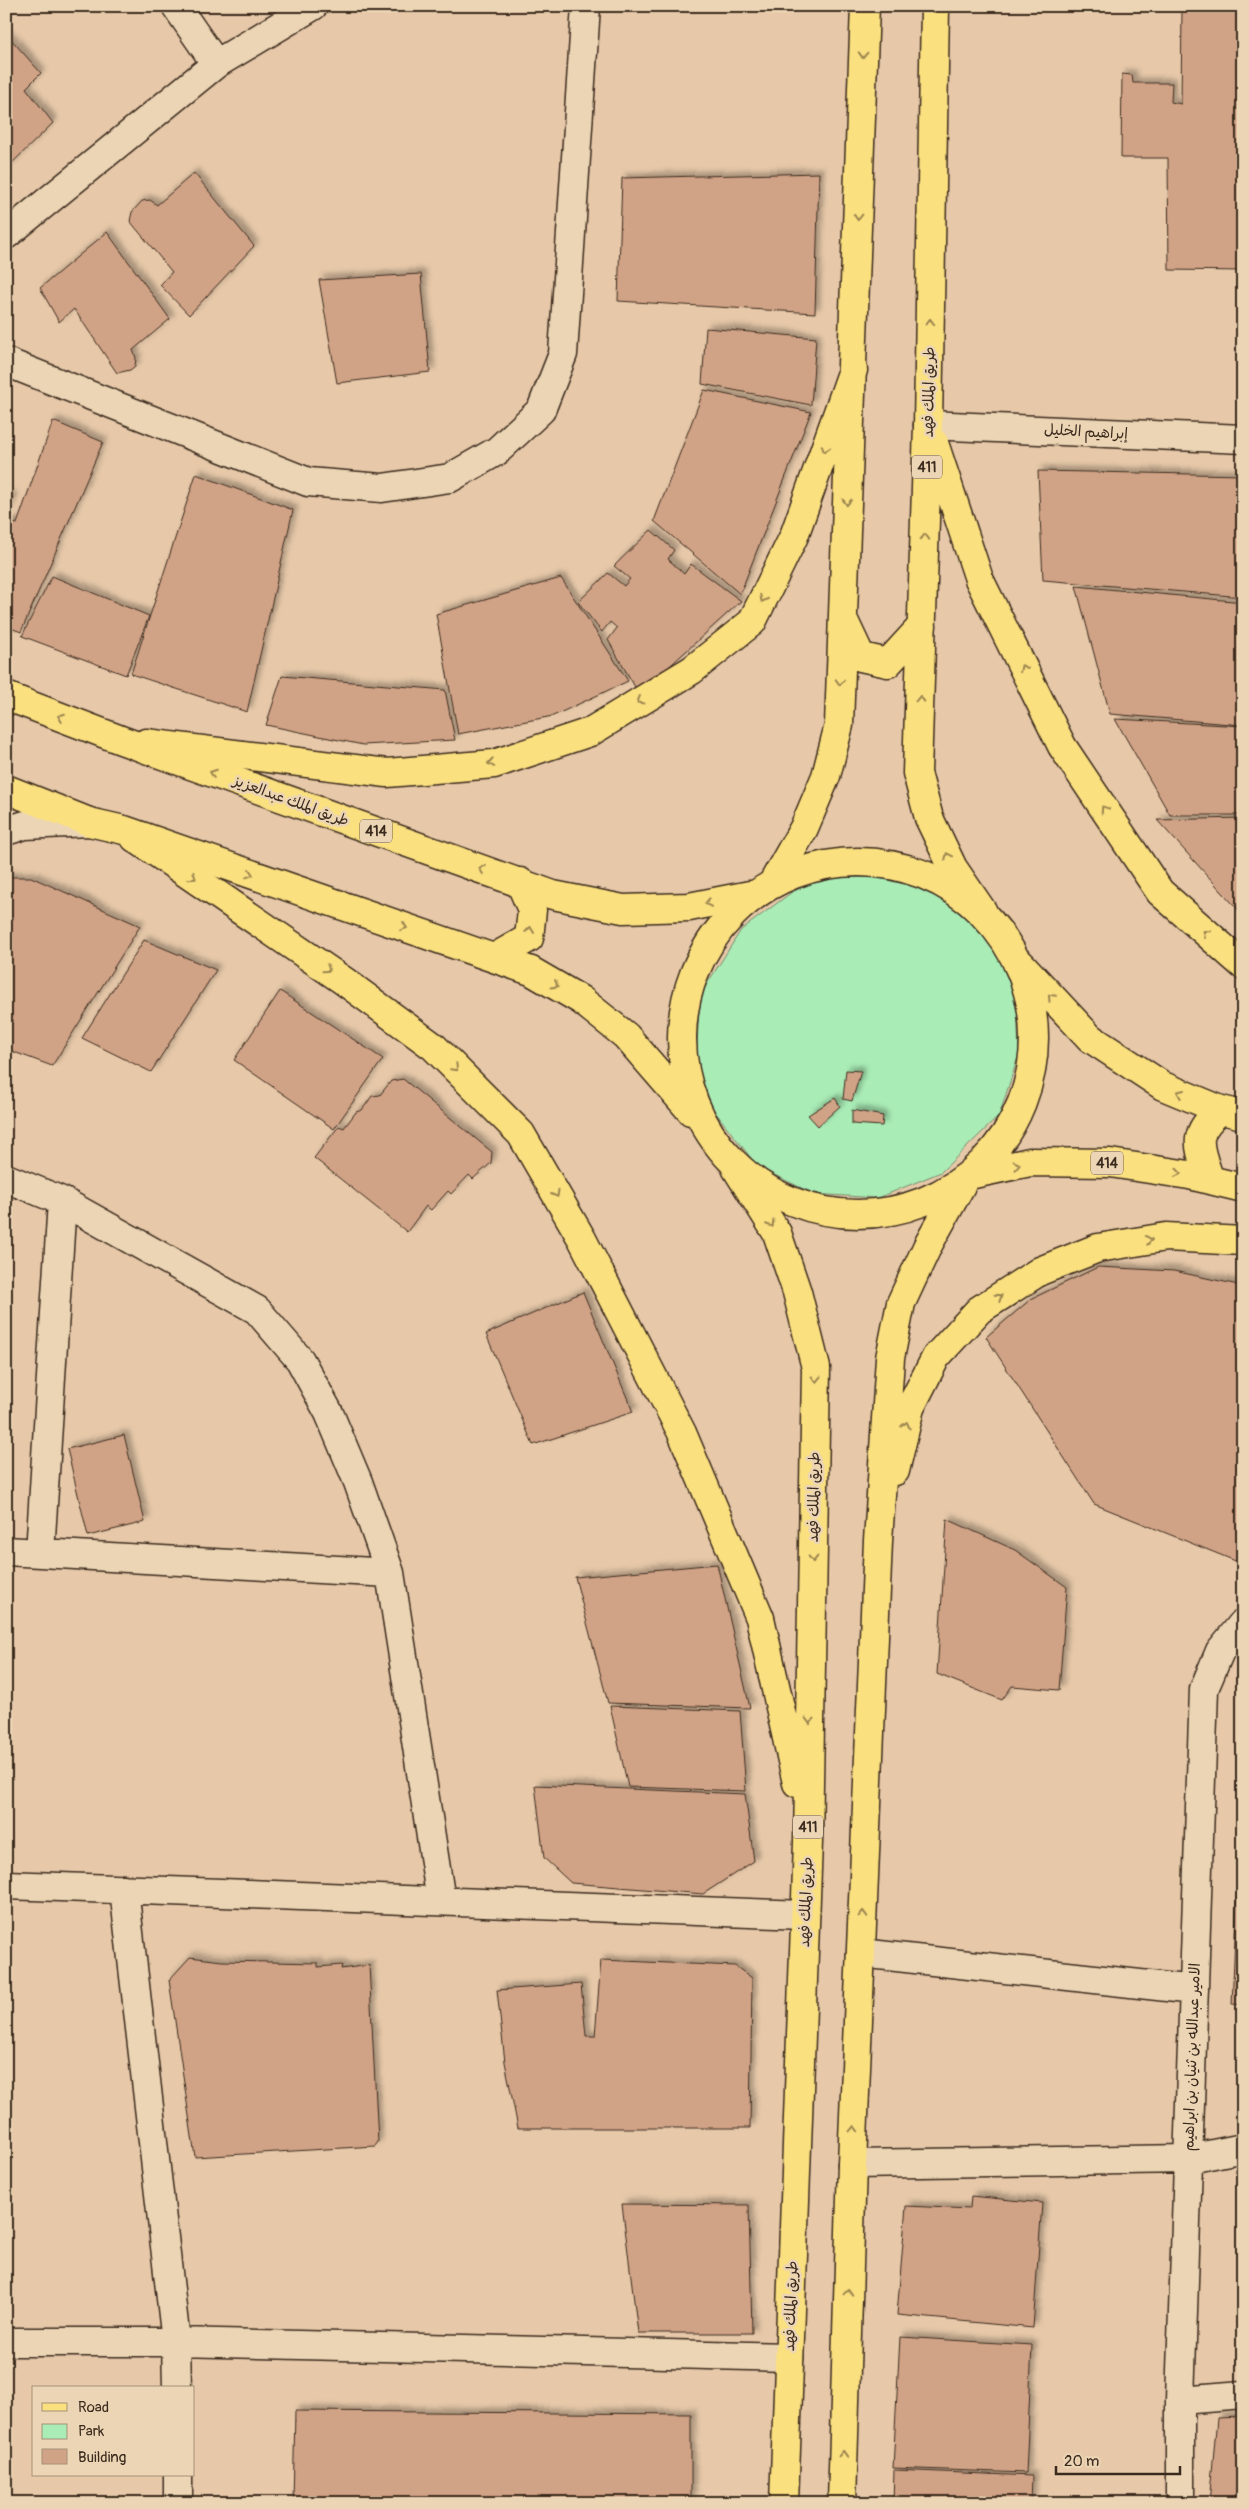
<svg xmlns="http://www.w3.org/2000/svg" width="1249" height="2509" viewBox="0 0 1249 2509" font-family="Pangolin,'Playpen Sans Arabic',sans-serif">
<style>
.green{fill:#a9ecb6;stroke:#728b6a}
.building{fill:#d1a386;stroke:#3b2a1e;filter:url(#shadow)}
.lines{fill:none;stroke-linecap:round;stroke-linejoin:round}
.minor-casing{stroke:#3b2a1e;stroke-width:31}
.tertiary-casing{stroke:#3b2a1e;stroke-width:31}
.primary-casing{stroke:#3b2a1e;stroke-width:31}
.trunk-casing{stroke:#3b2a1e;stroke-width:31}
.minor{stroke:#ebd5b4;stroke-width:28}
.tertiary{stroke:#ebd5b4;stroke-width:28}
.primary{stroke:#fbe080;stroke-width:28}
.trunk{stroke:#fbe080;stroke-width:28}
.oneway{stroke:#9b854f}
.labels{text-anchor:middle;dominant-baseline:central;stroke-width:5;stroke-linejoin:round;paint-order:stroke}
.shield{fill:#ebd5b4;stroke:#705d4b;stroke-width:1}
.shield-label{font-size:14px;font-weight:bold;fill:#3b2a1e}
.street-label{font-size:15px;fill:#3b2a1e;stroke:#ebd5b4}
</style>
<defs>
<filter id="shadow"><feDropShadow dx="4.5" dy="-4.5" stdDeviation="2.5" flood-color="#0004"/></filter>
</defs>
<rect width="100%" height="100%" fill="#e7c9a9"/>
<filter id="ink" filterUnits="userSpaceOnUse"><feTurbulence type="fractalNoise" baseFrequency=".02" numOctaves="2"/><feDisplacementMap in="SourceGraphic" scale="10" xChannelSelector="R" yChannelSelector="G"/><feConvolveMatrix kernelMatrix="1 2 1 2 8 2 1 2 1" color-interpolation-filters="sRGB"/></filter>
<g filter="url(#ink)">
<path class="green" d="M876,877L931,891L978,919L1006,960L1017,1007L1019,1054L999,1116L941,1172L878,1198L814,1194L758,1167L712,1108L696,1060L700,995L741,930L792,892L824,878Z"/>
<path class="building" d="M1182,8L1243,9V271L1169,270L1168,158H1121L1122,74L1132,75L1133,83H1172L1171,102L1181,104Z
M8,36L41,73L26,88L53,123L6,169V38Z
M194,173L254,246L189,315L160,285L172,272L130,221L132,212L142,201L150,200L157,205Z
M819,173L815,313L618,301L622,178Z
M107,232L170,319L133,350L136,358L135,366L130,370L117,373L74,309L59,322L40,288Z
M421,274L430,372L337,383L319,280Z
M706,328L816,338L811,405L702,384Z
M704,390L811,412L740,594L654,521Z
M53,421L103,442L21,632L6,626V522L17,524Z
M1038,471L1243,475V597L1043,580Z
M196,474L293,510L247,712L131,674Z
M6,495L13,498L6,515Z
M651,530L674,550L668,559L684,574L691,564L741,601L639,694L608,640L617,628L610,622L602,632L578,602L608,573L624,586L630,579L614,566Z
M52,576L149,616L126,675L22,636Z
M561,578L628,681L553,716L458,734L436,614Z
M1076,586L1243,602V725L1110,714Z
M282,676L445,690L455,740L363,745L266,725Z
M1115,719L1243,726V815H1170Z
M1243,818V915L1157,820Z
M6,877H31L140,926L52,1066L6,1049Z
M144,940L216,970L151,1072L82,1038Z
M280,991L383,1059L334,1129L234,1060Z
M846,1070L861,1071L852,1101L843,1099Z
M403,1079L492,1152L491,1163L473,1179L469,1175L451,1194L448,1191L431,1210L426,1206L407,1232L314,1158L339,1126L344,1128L356,1112L362,1110L372,1096L380,1095L391,1081Z
M835,1098L840,1106L818,1126L808,1115Z
M852,1110L883,1116L882,1126L852,1124Z
M1098,1267L1174,1271L1243,1286V1564L1094,1504L986,1337L1031,1299Z
M583,1292L633,1412L533,1445L486,1334Z
M124,1435L145,1522L88,1536L67,1449Z
M947,1519L1015,1550L1067,1587L1059,1690L1012,1686L1002,1700L937,1674Z
M717,1564L750,1708L608,1703L575,1577Z
M610,1706L740,1711L746,1791L628,1787Z
M535,1785L745,1794L754,1861L703,1894L571,1883L544,1858Z
M1237,1891H1243V2005L1232,2004Z
M190,1957L222,1961L318,1963V1967L342,1965L341,1969L369,1965L378,2142L375,2146L195,2157L169,1980Z
M601,1960L735,1966L752,1978L750,2128H518L505,2062L497,1990L581,1984L586,2036H595Z
M971,2196L1042,2203L1033,2328L897,2315L906,2206L970,2209Z
M622,2204L749,2205L752,2333H638Z
M900,2337L1032,2345L1026,2473L893,2468Z
M295,2411L691,2414V2503H293Z
M1243,2417V2503H1209L1217,2418Z
M894,2470L1032,2476L1031,2503H893Z"/>
<g class="lines">
<g class="minor-casing">
<path id="minor" d="M176,6L216,64
M6,235L216,64L313,6
M6,362L308,482L382,488L450,478L497,451L541,410L563,354L586,6
M928,425L1243,439
M6,1178L62,1201L257,1310L300,1360L329,1413L358,1482L390,1573L441,1901
M6,1551L390,1573
M40,1553L62,1201
M6,1885L805,1915
M124,1889L176,2342L177,2388
M861,1953L1194,1990
M852,2164L1189,2159L1243,2148
M6,2342H176L789,2357
M1180,2400L1243,2395
M178,2475V2503
M1180,2503V2400L1204,1689L1220,1651L1243,1623"/>
</g>
<g class="tertiary-casing">
<path id="tertiary" d="M6,831L25,825L89,822"/>
</g>
<g class="primary-casing">
<path id="primary" d="M935,6L928,425L917,773L929,818L953,868L983,912
M934,443L979,579L1062,746L1160,892L1243,965
M845,623L861,657L888,663L922,626
M146,743L387,773L494,764L590,732L692,670L752,622L794,536L853,370
M135,838L344,981L434,1047L521,1134L582,1239L682,1433L760,1618L797,1783
M774,881L804,828L826,776L839,725L865,6
M736,1168L777,1233L797,1292L816,1368L808,1842L784,2503
M895,1471L910,1408L936,1357L979,1310L1040,1271L1098,1248L1166,1237L1243,1241
M842,2503L852,2164L878,1541L890,1358L901,1303L928,1245L963,1182"/>
</g>
<g class="trunk-casing">
<path id="trunk" d="M6,696L121,740L553,895L623,909L689,907L750,895
M6,789L89,822L124,830L531,971L581,1000L626,1036L691,1111
M682 1038a176 176 0 1 1 352 0a176 176 0 1 1-352 0Z
M494,958L529,938L532,910L520,882
M1021,964L1090,1038L1163,1086L1221,1110L1243,1115
M969,1175L1030,1162L1110,1163L1189,1175L1243,1188
M1210,1180C1199,1147 1190,1134 1221,1110"/>
</g>
<use href="#minor" class="minor"/>
<use href="#tertiary" class="tertiary"/>
<use href="#primary" class="primary"/>
<use href="#trunk" class="trunk"/>
</g>
<defs><path id="oneway-chevron" d="M-2-3.5L2.5 0L-2 3.5" fill="none" stroke-width="1.6" stroke-linecap="round" stroke-linejoin="round" transform="scale(1.25)"/></defs>
<g class="oneway">
<use href="#oneway-chevron" transform="translate(863 55) rotate(92)"/>
<use href="#oneway-chevron" transform="translate(858 217) rotate(92)"/>
<use href="#oneway-chevron" transform="translate(930 322) rotate(-89)"/>
<use href="#oneway-chevron" transform="translate(825 449) rotate(109)"/>
<use href="#oneway-chevron" transform="translate(847 502) rotate(92)"/>
<use href="#oneway-chevron" transform="translate(925 537) rotate(-88)"/>
<use href="#oneway-chevron" transform="translate(763 599) rotate(117)"/>
<use href="#oneway-chevron" transform="translate(1023 668) rotate(-116)"/>
<use href="#oneway-chevron" transform="translate(840 682) rotate(92)"/>
<use href="#oneway-chevron" transform="translate(920 699) rotate(-88)"/>
<use href="#oneway-chevron" transform="translate(640 701) rotate(149)"/>
<use href="#oneway-chevron" transform="translate(61 717) rotate(-159)"/>
<use href="#oneway-chevron" transform="translate(491 763) rotate(170)"/>
<use href="#oneway-chevron" transform="translate(213 773) rotate(-160)"/>
<use href="#oneway-chevron" transform="translate(1104 809) rotate(-124)"/>
<use href="#oneway-chevron" transform="translate(948 856) rotate(-116)"/>
<use href="#oneway-chevron" transform="translate(482 869) rotate(-160)"/>
<use href="#oneway-chevron" transform="translate(250 874) rotate(19)"/>
<use href="#oneway-chevron" transform="translate(193 877) rotate(34)"/>
<use href="#oneway-chevron" transform="translate(708 903) rotate(169)"/>
<use href="#oneway-chevron" transform="translate(404 927) rotate(19)"/>
<use href="#oneway-chevron" transform="translate(530 930) rotate(-83)"/>
<use href="#oneway-chevron" transform="translate(1206 933) rotate(-139)"/>
<use href="#oneway-chevron" transform="translate(327 969) rotate(34)"/>
<use href="#oneway-chevron" transform="translate(555 985) rotate(30)"/>
<use href="#oneway-chevron" transform="translate(1051 997) rotate(-133)"/>
<use href="#oneway-chevron" transform="translate(455 1068) rotate(45)"/>
<use href="#oneway-chevron" transform="translate(1180 1093) rotate(-157)"/>
<use href="#oneway-chevron" transform="translate(1017 1165) rotate(-12)"/>
<use href="#oneway-chevron" transform="translate(1178 1173) rotate(9)"/>
<use href="#oneway-chevron" transform="translate(556 1194) rotate(60)"/>
<use href="#oneway-chevron" transform="translate(771 1224) rotate(58)"/>
<use href="#oneway-chevron" transform="translate(1149 1240) rotate(-9)"/>
<use href="#oneway-chevron" transform="translate(999 1297) rotate(-33)"/>
<use href="#oneway-chevron" transform="translate(816 1379) rotate(91)"/>
<use href="#oneway-chevron" transform="translate(906 1425) rotate(-76)"/>
<use href="#oneway-chevron" transform="translate(813 1559) rotate(91)"/>
<use href="#oneway-chevron" transform="translate(810 1721) rotate(91)"/>
<use href="#oneway-chevron" transform="translate(863 1914) rotate(-88)"/>
<use href="#oneway-chevron" transform="translate(854 2129) rotate(-88)"/>
<use href="#oneway-chevron" transform="translate(848 2292) rotate(-88)"/>
<use href="#oneway-chevron" transform="translate(843 2454) rotate(-88)"/>
</g>
</g>
<g class="labels">
<g class="shield">
<rect x="912" y="455.5" width="30" height="23" rx="4"/>
<rect x="360" y="819.5" width="32" height="23" rx="4"/>
<rect x="1091" y="1151.5" width="32" height="23" rx="4"/>
<rect x="793" y="1815.5" width="30" height="23" rx="4"/>
</g>
<g class="shield-label">
<text x="927" y="467">411</text>
<text x="376" y="831">414</text>
<text x="1107" y="1163">414</text>
<text x="808" y="1827">411</text>
</g>
<g class="street-label">
<text transform="translate(929 392) rotate(-89)">طريق الملك فهد</text>
<text transform="translate(1086 432) rotate(3)">إبراهيم الخليل</text>
<text transform="translate(291 801) rotate(20)">طريق الملك عبدالعزيز</text>
<text transform="translate(814 1497) rotate(-89)">طريق الملك فهد</text>
<text transform="translate(806 1902) rotate(-88)">طريق الملك فهد</text>
<text transform="translate(1192 2057) rotate(-88)">الامير عبدالله بن ثنيان بن ابراهيم</text>
<text transform="translate(791 2306) rotate(-88)">طريق الملك فهد</text>
</g>
</g>
<rect width="1249" height="2509" fill="none" stroke="#ebd5b4" stroke-width="25"/>
<rect x="12" y="12" width="1224" height="2484" fill="none" stroke="#3b2a1e" stroke-width="2" filter="url(#ink)"/>
<rect x="32" y="2386" width="162" height="90" fill="#ebd5b4" stroke="#a59178"/>
<rect x="42" y="2403" width="25" height="8" fill="#fbe080" stroke="#a59178"/>
<text x="78" y="2412" font-size="15" fill="#3b2a1e">Road</text>
<rect x="42" y="2424" width="25" height="15" fill="#a9ecb6" stroke="#a59178"/>
<text x="78" y="2436" font-size="15" fill="#3b2a1e">Park</text>
<rect x="42" y="2449" width="25" height="15" fill="#d1a386" stroke="#a59178"/>
<text x="78" y="2462" font-size="15" fill="#3b2a1e">Building</text>
<path d="M1056 2466v8h124v-8" fill="none" stroke="#3b2a1e" stroke-width="2.5"/>
<text x="1064" y="2466" font-size="15" fill="#3b2a1e" stroke="#ebd5b4" stroke-width="4" paint-order="stroke">20 m</text>
</svg>
